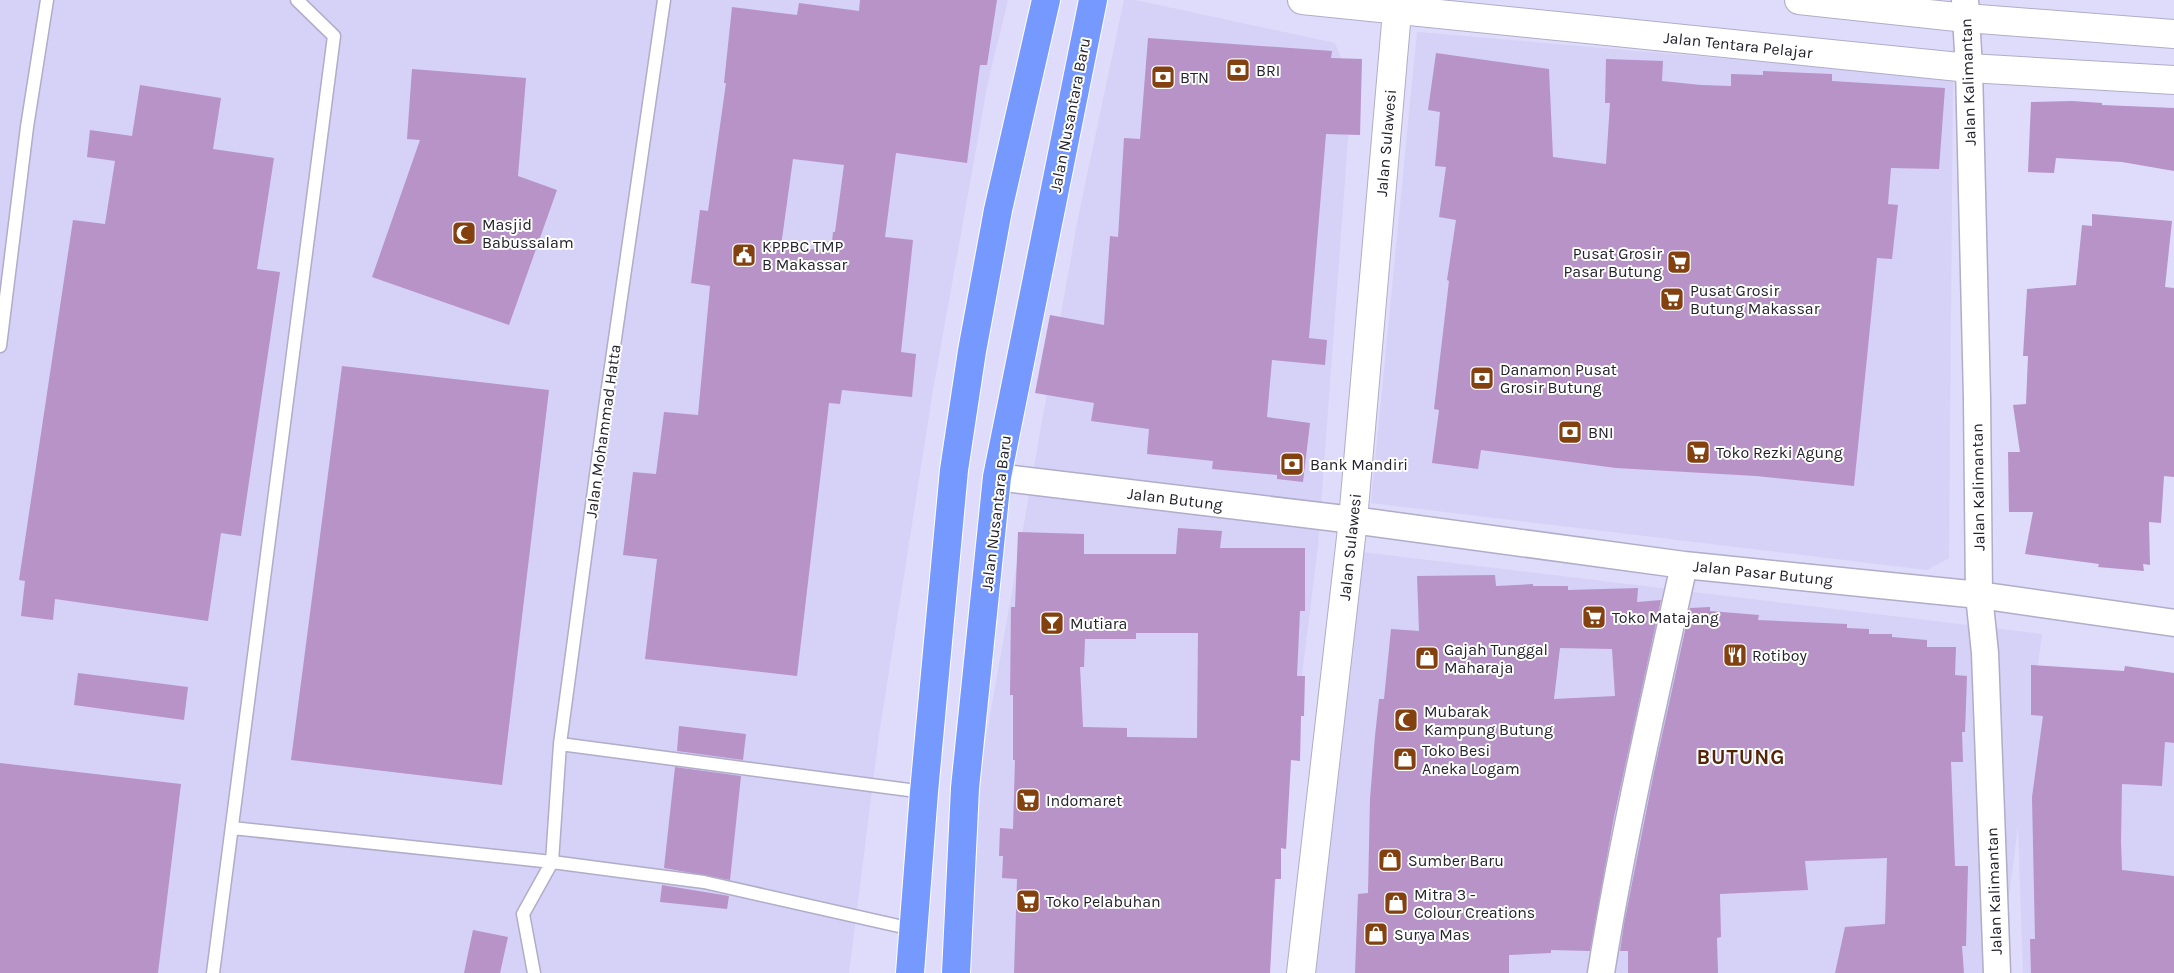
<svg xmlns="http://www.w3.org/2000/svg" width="2174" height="973" viewBox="0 0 2174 973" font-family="Karla,sans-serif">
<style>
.built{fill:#d6d1f7}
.building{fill:#b793c7;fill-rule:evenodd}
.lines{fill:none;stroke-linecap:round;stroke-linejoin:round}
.lane-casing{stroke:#b0acc9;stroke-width:15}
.street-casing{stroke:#b0acc9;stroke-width:29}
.secondary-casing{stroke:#b0acc9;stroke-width:30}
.highway-casing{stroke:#fff;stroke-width:30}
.lane{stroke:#fff;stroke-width:12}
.street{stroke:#fff;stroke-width:26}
.secondary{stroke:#fff;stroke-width:28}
.highway{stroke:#7599ff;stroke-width:28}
.labels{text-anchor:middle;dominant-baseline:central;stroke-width:4;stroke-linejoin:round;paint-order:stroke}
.street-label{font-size:16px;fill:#22212c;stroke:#fff}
.poi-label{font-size:16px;fill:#22212c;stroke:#fff;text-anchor:start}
.district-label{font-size:21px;font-weight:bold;letter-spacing:1px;fill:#532504;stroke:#fff}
</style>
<rect width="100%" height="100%" fill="#dfdbfa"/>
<path class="built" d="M0,0H1008L988,82L933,390L879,735L849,973H0Z
M1124,0H1135L1335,43L1352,85L1318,546L1265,973H970L982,761L1078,218Z
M1417,32L1953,78L1949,558L1927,570L1371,503Z
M1353,551L2042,634L2037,672L2174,688V887L2119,973H2023L2018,826L1999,973H1300Z"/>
<path class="building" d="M860,0H997L987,65H980L967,163L896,153L885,237L913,240L901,352L916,354L912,397L842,390L840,404L829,403L797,676L645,659L657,559L623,555L633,472L656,474L664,412L698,415L710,286L691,283L700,210L708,211L726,83H724L732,7L797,15L799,3L859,11ZM793,159L844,165L835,232H833L831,251L781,246Z
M1148,38L1332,51L1331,58L1362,59L1360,135L1326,134L1309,338L1327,340L1325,365L1272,360L1267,417L1310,423L1303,482L1277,479V475L1212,469L1213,461L1147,454L1149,429L1091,421L1094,403L1035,393L1050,315L1104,325L1110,236L1118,237L1124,138L1140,139Z
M1436,53L1549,69L1553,157L1606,164L1610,103H1605L1606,59L1663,61L1662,81L1701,85L1731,86V74L1763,75V71L1832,74V81L1945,88L1939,169L1891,168L1888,204L1898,205L1892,259L1877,258L1854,486L1756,476L1616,468L1481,450L1478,469L1432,463L1439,410L1434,409L1449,281L1447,280L1456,220L1439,217L1446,167L1435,166L1440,112L1428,110Z
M412,69L526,78L518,176L557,190L509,325L372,277L420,140L407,139Z
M140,85L221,98L213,149L274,158L257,269L280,272L241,536L221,533L208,621L55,599L53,620L21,616L25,581L19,580L73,220L105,224L115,161L87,157L90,130L132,136Z
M2072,101L2102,103V105L2174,108V171L2122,162L2056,158L2054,173L2028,172L2031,102Z
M2092,214L2172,221L2165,287L2174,288V477L2164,476L2161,523L2149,522L2150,565L2143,564L2144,571L2098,567L2099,564L2025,554L2033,512H2009L2008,452H2020L2013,405L2026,404L2028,356H2023L2027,289L2076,285L2082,225L2092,226Z
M342,366L549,390L502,785L291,760Z
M1178,528L1222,531L1220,548H1305V611H1300L1297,676H1305L1304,716H1301L1300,761L1291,760L1286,849L1281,848V879H1275L1270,973H1014L1017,879L1002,878L1003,856H999L1000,828L1013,829L1015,760H1013V695H1010L1011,607H1015L1018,532L1084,534V554H1176ZM1136,633H1198L1197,738L1127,737V728L1083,727L1080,667H1084L1085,639H1136Z
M1495,575L1496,586L1533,584V586H1568V590L1638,588L1637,602L1661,600L1614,817L1590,951L1551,950V953L1509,955V973H1355L1358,894L1368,893L1370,799L1375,736L1379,699H1384L1391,629L1419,631L1417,576ZM1560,648L1612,649L1615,696L1554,699Z
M1710,607V611L1759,615L1758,620L1847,624V628L1869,629V634H1892V637L1927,640V647H1956L1955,675L1967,676L1965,732H1962L1963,762H1951L1955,866H1968L1966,946H1962L1964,973H1835L1845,927L1885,924L1887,858L1805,861L1808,890L1720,894L1721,937L1717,938L1718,973H1628V951H1620L1624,924L1654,772L1690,608Z
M2031,665L2124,671L2125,666L2174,673V743L2165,742L2162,786L2122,784L2121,842L2122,870L2174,876V973H2031L2030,939H2035L2032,797L2043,716L2031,715Z
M78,673L188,687L184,720L74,705Z
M679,726L746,734L743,760L677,751Z
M0,763L181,784L158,973H0Z
M675,767L741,776L730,880L664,868Z
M662,885L729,896L727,909L660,902Z
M473,930L508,937L500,973H464Z"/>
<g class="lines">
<g class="lane-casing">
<path id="lane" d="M0,346L27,127L47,0
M560,744L924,792
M232,828L552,862L704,882L912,929
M213,973L334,36L297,0
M534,973L523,914L552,862L560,744L605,408L664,0"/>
</g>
<g class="street-casing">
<path id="street" d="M1965,0L1969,68L1977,398L1979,595L1985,653L1997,973
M997,477L1353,520L1684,565L1979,595L2174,623
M1601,973C1623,836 1654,701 1684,565"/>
</g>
<g class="secondary-casing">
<path id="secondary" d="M1302,0L1969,68L2174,80
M1799,0L1966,18L2174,34
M1301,973L1353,520L1398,0"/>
</g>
<g class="highway-casing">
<path id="highway" d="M910,973L924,792L954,470L972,351L998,210L1046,0
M956,973L965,788L997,477L1093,0"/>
</g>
<use href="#lane" class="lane"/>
<use href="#street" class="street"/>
<use href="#secondary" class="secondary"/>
<use href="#highway" class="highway"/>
</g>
<defs>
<g id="bank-square" transform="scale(1.25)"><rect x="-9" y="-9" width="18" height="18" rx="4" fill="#834110" stroke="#fff"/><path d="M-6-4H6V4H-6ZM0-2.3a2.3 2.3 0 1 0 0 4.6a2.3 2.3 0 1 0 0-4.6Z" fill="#fff"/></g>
<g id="mosque-square" transform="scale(1.25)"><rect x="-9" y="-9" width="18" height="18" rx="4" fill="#834110" stroke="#fff"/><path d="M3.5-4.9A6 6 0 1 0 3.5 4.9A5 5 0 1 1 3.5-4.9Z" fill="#fff"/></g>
<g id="civic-square" transform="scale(1.25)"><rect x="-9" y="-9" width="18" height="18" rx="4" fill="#834110" stroke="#fff"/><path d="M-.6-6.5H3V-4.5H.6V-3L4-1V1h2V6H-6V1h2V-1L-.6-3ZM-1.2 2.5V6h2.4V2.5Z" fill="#fff"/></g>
<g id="supermarket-square" transform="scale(1.25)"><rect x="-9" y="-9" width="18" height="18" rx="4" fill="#834110" stroke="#fff"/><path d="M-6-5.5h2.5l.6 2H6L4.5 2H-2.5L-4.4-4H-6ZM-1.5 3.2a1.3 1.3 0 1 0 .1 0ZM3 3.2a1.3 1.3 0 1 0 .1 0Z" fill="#fff"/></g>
<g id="bar-square" transform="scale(1.25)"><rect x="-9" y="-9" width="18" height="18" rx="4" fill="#834110" stroke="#fff"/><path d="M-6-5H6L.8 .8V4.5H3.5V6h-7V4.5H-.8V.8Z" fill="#fff"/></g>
<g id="restaurant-square" transform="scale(1.25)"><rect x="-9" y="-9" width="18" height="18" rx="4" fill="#834110" stroke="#fff"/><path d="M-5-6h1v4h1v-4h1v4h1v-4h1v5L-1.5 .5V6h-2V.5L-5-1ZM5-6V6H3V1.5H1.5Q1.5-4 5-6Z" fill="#fff"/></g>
<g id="shop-square" transform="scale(1.25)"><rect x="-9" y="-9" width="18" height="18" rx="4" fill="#834110" stroke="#fff"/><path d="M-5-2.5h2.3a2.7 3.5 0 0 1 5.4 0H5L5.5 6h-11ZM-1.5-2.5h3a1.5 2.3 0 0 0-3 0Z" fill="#fff"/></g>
</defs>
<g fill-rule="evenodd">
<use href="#bank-square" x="1238" y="70"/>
<use href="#bank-square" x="1163" y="77"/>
<use href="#mosque-square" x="464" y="233"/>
<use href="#civic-square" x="744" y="255"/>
<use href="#supermarket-square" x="1679" y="262"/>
<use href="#supermarket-square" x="1672" y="299"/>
<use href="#bank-square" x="1482" y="378"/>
<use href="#bank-square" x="1570" y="432"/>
<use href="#supermarket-square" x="1698" y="452"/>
<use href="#bank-square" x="1292" y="464"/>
<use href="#supermarket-square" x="1594" y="617"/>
<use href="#bar-square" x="1052" y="623"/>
<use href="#restaurant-square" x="1735" y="655"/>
<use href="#shop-square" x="1427" y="658"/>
<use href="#mosque-square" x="1406" y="720"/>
<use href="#shop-square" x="1405" y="759"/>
<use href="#supermarket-square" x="1028" y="800"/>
<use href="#shop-square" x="1390" y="860"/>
<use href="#supermarket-square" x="1028" y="901"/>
<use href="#shop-square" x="1396" y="903"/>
<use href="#shop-square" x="1376" y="934"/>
</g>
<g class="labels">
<g class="street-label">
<text transform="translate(1738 45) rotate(6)">Jalan Tentara Pelajar</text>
<text transform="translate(1968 82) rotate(-92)">Jalan Kalimantan</text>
<text transform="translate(1070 115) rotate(-79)">Jalan Nusantara Baru</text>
<text transform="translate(1386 143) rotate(-85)">Jalan Sulawesi</text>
<text transform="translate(603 431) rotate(-82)">Jalan Mohammad Hatta</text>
<text transform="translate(1978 487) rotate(-91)">Jalan Kalimantan</text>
<text transform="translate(1175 499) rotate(7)">Jalan Butung</text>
<text transform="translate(996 513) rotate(-83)">Jalan Nusantara Baru</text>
<text transform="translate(1350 547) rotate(-84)">Jalan Sulawesi</text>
<text transform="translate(1763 573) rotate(6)">Jalan Pasar Butung</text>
<text transform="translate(1994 891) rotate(-92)">Jalan Kalimantan</text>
</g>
<g class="poi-label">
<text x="1256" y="70">BRI</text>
<text x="1180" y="77">BTN</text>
<text x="482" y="224">Masjid<tspan x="482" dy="18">Babussalam</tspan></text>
<text x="762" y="246">KPPBC TMP<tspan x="762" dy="18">B Makassar</tspan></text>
<text x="1662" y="253" text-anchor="end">Pusat Grosir<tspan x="1662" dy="18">Pasar Butung</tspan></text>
<text x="1690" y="290">Pusat Grosir<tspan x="1690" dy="18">Butung Makassar</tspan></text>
<text x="1500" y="369">Danamon Pusat<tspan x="1500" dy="18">Grosir Butung</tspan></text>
<text x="1588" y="432">BNI</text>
<text x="1716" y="452">Toko Rezki Agung</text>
<text x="1310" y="464">Bank Mandiri</text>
<text x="1612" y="617">Toko Matajang</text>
<text x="1070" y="623">Mutiara</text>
<text x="1444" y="649">Gajah Tunggal<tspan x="1444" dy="18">Maharaja</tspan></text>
<text x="1752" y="655">Rotiboy</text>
<text x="1424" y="711">Mubarak<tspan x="1424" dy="18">Kampung Butung</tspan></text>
<text x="1422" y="750">Toko Besi<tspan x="1422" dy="18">Aneka Logam</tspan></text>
<text x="1046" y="800">Indomaret</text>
<text x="1408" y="860">Sumber Baru</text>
<text x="1414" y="894">Mitra 3 -<tspan x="1414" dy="18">Colour Creations</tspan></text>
<text x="1046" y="901">Toko Pelabuhan</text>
<text x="1394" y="934">Surya Mas</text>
</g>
<g class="district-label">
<text x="1741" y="757">BUTUNG</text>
</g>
</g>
</svg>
